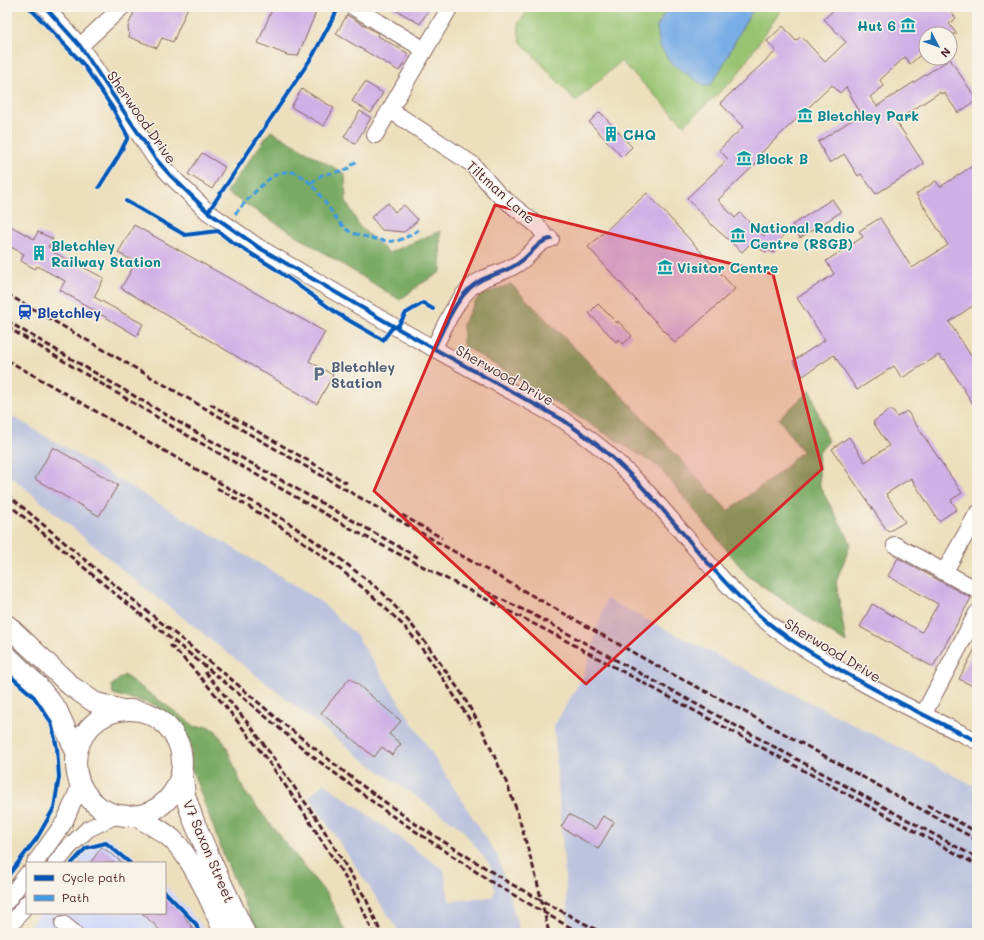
<svg xmlns="http://www.w3.org/2000/svg" width="984" height="940" viewBox="0 0 984 940" font-family="Mali,sans-serif">
<style>
.built{fill:#d1d9f9}
.industrial{fill:#bbc3de}
.green{fill:#98c472;stroke:#71724e}
.forest{fill:#7aaa64;stroke:#626448}
.water{fill:#79ade6;stroke:#626688}
.building{fill:#d0aee6}
.lines{fill:none;stroke-linecap:round;stroke-linejoin:round}
.minor-casing{stroke:#83625e;stroke-width:18}
.major-casing{stroke:#83625e;stroke-width:22}
.minor{stroke:#fff;stroke-width:16}
.major{stroke:#fff;stroke-width:20}
.rail{stroke:#4a1f2b;stroke-width:3;stroke-dasharray:6 3;stroke-linecap:butt}
.quiet{stroke:#409be1;stroke-width:3;stroke-dasharray:6 3;stroke-linecap:butt}
.cycleway-casing{stroke:#f7f3e8;stroke-width:6}
.cycleway{stroke:#0057b8;stroke-width:4}
.marked{fill:#d62828;fill-opacity:0.2;stroke:#d62828;stroke-width:3;stroke-linejoin:round}
.labels{text-anchor:middle;dominant-baseline:central;stroke-width:3;stroke-linejoin:round;paint-order:stroke}
.culture-label{font-size:14px;font-weight:bold;fill:#0d838f;stroke:#f7f3e8;text-anchor:start}
.street-label{font-size:14px;fill:#4a1f2b;stroke:#f7f3e8}
.transit-label{font-size:14px;font-weight:bold;fill:#164399;stroke:#f7f3e8;text-anchor:start}
.service-label{font-size:14px;font-weight:bold;fill:#4e5e75;stroke:#f7f3e8;text-anchor:start}
</style>
<rect width="100%" height="100%" fill="#f7f3e8"/>
<filter id="ink" filterUnits="userSpaceOnUse"><feTurbulence type="fractalNoise" baseFrequency=".025" numOctaves="2"/><feDisplacementMap in="SourceGraphic" scale="8" xChannelSelector="R" yChannelSelector="G"/><feConvolveMatrix kernelMatrix="1 2 1 2 8 2 1 2 1" color-interpolation-filters="sRGB"/></filter>
<filter id="wash" filterUnits="userSpaceOnUse"><feTurbulence type="fractalNoise" baseFrequency=".012" numOctaves="4" result="noise"/><feDisplacementMap in="SourceGraphic" scale="16" xChannelSelector="R" yChannelSelector="G"/><feGaussianBlur stdDeviation="0.9" result="paint"/><feColorMatrix in="noise" values="0 0 0 0 0 0 0 0 0 0 0 0 0 0 0 0 0 1.4 0 .05"/><feComposite in="paint" operator="in"/></filter>
<g filter="url(#wash)">
<rect width="100%" height="100%" fill="#eddfbc"/>
<path class="built" d="M107,836L142,863H75L78,859Z
M165,885L202,926L204,933H25L40,913H165Z"/>
<path class="industrial" d="M7,413L287,580L322,603L357,636L498,857L520,933H400L309,797L324,783L444,870L449,901L492,898L495,891L490,865L461,828L365,761L130,576L7,473Z
M606,599L977,787V933H569L554,726L584,675Z"/>
<path class="green" d="M530,7H783L735,78L684,125L621,61L576,101L520,41L518,24Z"/>
<path class="forest" d="M271,131L345,174L346,201L359,226L389,253L440,231L441,272L419,285L400,300L226,192Z
M511,284L629,403L728,511L779,473L802,451L779,419L810,390L828,442L818,453L820,487L851,543L836,582L846,643L748,576L659,467L463,345V323L479,296Z
M124,675L196,727L207,726L216,731L226,746L244,791L328,896L346,933H258L225,859L191,767V744L175,725L155,705L113,694L112,685Z"/>
<path class="water" d="M668,7H755C737,32 728,61 710,86H704L670,62L660,46L657,27Z"/>
<g id="blocks">
<path class="building" d="M136,7H188L173,42L162,38L157,48L129,37L128,26Z
M273,7H318L298,56L287,55L258,43Z
M391,7H430L420,24Z
M837,7H946L956,18L949,24L957,34H926V50L910,64L905,57L880,80L884,86L870,97L877,106L950,59L977,100L958,113L944,92L941,94L940,92L896,121L924,164L876,194L861,174L858,176L844,154L830,163L818,142L861,114L846,87L840,93L832,85L761,153L764,156L718,200L735,218L740,213L764,236L768,227L783,235L774,253L768,250L766,252L750,244L742,252L714,227L687,198L728,159L719,150L743,127L720,103L776,51L767,41L783,26L796,41L801,36L825,62L846,42L824,19Z
M347,15L379,34L378,36L409,54L399,71L336,34Z
M365,82L383,93L371,113L352,101Z
M302,89L334,108L324,126L291,107Z
M360,111L371,118L355,144L344,137Z
M600,112L632,147L622,157L589,122Z
M202,153L225,167L212,189L188,174Z
M977,163V303L949,322L977,365V410L945,360L944,361L939,355L902,378L894,366L857,390L834,355L803,376L793,361L825,340L797,298L834,274L826,261L863,237L859,231L880,218L912,268L948,245L916,194L936,181L940,187Z
M647,193L735,289L675,343L588,247Z
M832,199L841,212L800,238L792,225Z
M388,203L395,212L404,205L418,220L404,232L382,230L371,217Z
M7,224L34,239L38,232L53,239L48,247L54,249L53,252L104,278L94,297L143,324L137,336L60,290L65,281L37,266L35,269L21,261L24,254L7,245Z
M134,225L325,332L309,361L333,375L317,404L121,288L136,262L118,253Z
M598,304L617,323L618,321L632,336L623,344L619,339L616,342L589,313Z
M891,409L897,417L907,411L962,493L951,500L957,509L939,521L911,478L886,494L905,522L888,532L832,449L849,437L865,462L889,446L873,422Z
M53,447L118,485L99,516L35,479Z
M898,558L971,598L933,667L860,627L872,604L922,632L938,604L888,576Z
M977,645V688L959,679Z
M350,678L401,721L389,734L401,744L392,755L382,747L374,757L321,713Z
M569,814L595,829L603,816L614,822L598,849L561,827Z
M102,847L123,863H90Z
M165,895L180,910L196,933H163L142,913H165Z"/>
</g>
</g>
<g filter="url(#ink)">
<use href="#blocks" fill-opacity="0" stroke="#83625e" stroke-width="1"/>
<g class="lines">
<g class="minor-casing">
<path id="minor" d="M45,7L80,46L155,158L169,174L208,212L258,247L395,327L563,420C583,434 603,448 620,465C668,509 703,564 751,608C776,632 805,649 835,667C881,694 929,718 977,741
M355,8L425,50
M80,46L122,7
M390,110L472,164L498,194L538,226L547,239
M375,135L450,7
M434,348C446,324 458,291 483,279C496,273 509,271 520,262C531,255 538,240 551,239
M895,545L977,590
M945,571L977,514
M923,715L977,613
M35,863L65,821L80,785
M56,863L69,847L88,829L117,815
M7,901L27,874
M63,924L74,933
M7,931L27,903"/>
</g>
<g class="major-casing">
<path id="major" d="M7,625L71,686L94,702L122,710
M7,656L38,686L57,710L76,752
M76 763a53 53 0 1 1 106 0a53 53 0 1 1-106 0Z
M182,770L185,795L193,819L211,861L245,933
M136,816C148,823 162,830 172,839C194,860 213,905 224,933"/>
</g>
<use href="#minor" class="minor"/>
<use href="#major" class="major"/>
<path class="rail" d="M7,294L416,530L666,671L734,706L977,840
M7,321L187,427L419,558
M7,327L185,434L364,536L563,639L977,865
M7,360L286,521L339,558L382,592L411,624L428,646L462,694L482,729L507,784L517,811L536,877L549,933
M210,404L347,483
M217,488C274,521 331,558 380,603C388,611 396,618 404,626C430,656 450,690 472,723
M7,494L116,586L231,679L280,721L356,781L414,823L511,884L602,933
M7,503L113,592L227,684L312,756L352,786L385,811L493,883L564,924L581,933
M402,515L442,538
M478,588L532,614L977,858
M170,645C190,664 207,685 225,706C261,750 295,797 325,846C343,873 361,902 373,933
M205,672L252,728L317,819L366,899L381,933
M927,805L977,832"/>
<path class="quiet" d="M311,183L322,175L346,170L358,160
M235,214C245,203 266,177 280,173C310,163 327,213 346,229C352,234 363,236 371,238C397,244 399,242 420,229"/>
<g class="cycleway-casing">
<path id="cycleway" d="M29,7L83,64L112,107L128,137L118,157L99,187
M45,7L80,46L155,158L169,174L208,212L258,247L395,327L563,420C583,434 603,448 620,465C668,509 703,564 751,608C776,632 805,649 835,667C881,694 929,718 977,741
M126,201L185,235L218,231L229,240L274,268L338,314L383,340L392,328L398,326L406,313L423,303L433,309
M208,212L312,57L339,7
M434,348C446,324 458,291 483,279C496,273 509,271 520,262C531,255 538,240 551,239
M7,673L34,697L51,722L57,748L59,777L54,808L37,838L7,877
M72,863L86,848L106,843L130,863
M165,892L196,924L199,933"/>
</g>
<use href="#cycleway" class="cycleway"/>
</g>
</g>
<path class="marked" d="M495,205L773,274L822,469L586,684L374,491Z"/>
<defs>
<g id="museum-bare" transform="scale(1.2)"><path d="M0-6L6-3V-2H-6V-3ZM-5-1h2V3h-2ZM-1-1h2V3h-2ZM3-1h2V3H3ZM-6 4H6V6H-6Z" fill="#0f9aa8" stroke="#f7f3e8" stroke-width="2.5" paint-order="stroke"/></g>
<g id="building-bare" transform="scale(1.2)"><path d="M-4-6H4V6H1V3H-1V6H-4ZM-2.5-4.3h1.7v1.8h-1.7ZM.8-4.3h1.7v1.8H.8ZM-2.5-1h1.7V.8h-1.7ZM.8-1h1.7V.8H.8Z" fill="#0f9aa8" stroke="#f7f3e8" stroke-width="2.5" paint-order="stroke"/></g>
<g id="station-bare" transform="scale(1.2)"><path d="M-3-6H3Q5-6 5-4V2Q5 4 3 4L4.5 6H3L1.5 4h-3L-3 6H-4.5L-3 4Q-5 4-5 2V-4Q-5-6-3-6ZM-3.5-4v3h7v-3ZM-3.5 1v1.5H-2V1ZM2 1v1.5H3.5V1Z" fill="#1a4fb4" stroke="#f7f3e8" stroke-width="2.5" paint-order="stroke"/></g>
<g id="parking-bare" transform="scale(1.2)"><path d="M-3.5-5.5H1a3.5 3.5 0 0 1 0 7H-1V5.5H-3.5ZM-1-3.4V-.6H.8a1.4 1.4 0 0 0 0-2.8Z" fill="#5c6f8a" stroke="#f7f3e8" stroke-width="2.5" paint-order="stroke"/></g>
</defs>
<g fill-rule="evenodd">
<use href="#museum-bare" x="908" y="25"/>
<use href="#museum-bare" x="805" y="115"/>
<use href="#building-bare" x="611" y="134"/>
<use href="#museum-bare" x="744" y="158"/>
<use href="#museum-bare" x="738" y="235"/>
<use href="#building-bare" x="39" y="253"/>
<use href="#museum-bare" x="665" y="267"/>
<use href="#station-bare" x="25" y="312"/>
<use href="#parking-bare" x="319" y="374"/>
</g>
<g class="labels">
<g class="culture-label">
<text x="896" y="25" text-anchor="end">Hut 6</text>
<text x="817" y="115">Bletchley Park</text>
<text x="623" y="134">CHQ</text>
<text x="756" y="158">Block B</text>
<text x="750" y="227">National Radio<tspan x="750" dy="16">Centre (RSGB)</tspan></text>
<text x="51" y="245">Bletchley<tspan x="51" dy="16">Railway Station</tspan></text>
<text x="677" y="267">Visitor Centre</text>
</g>
<g class="street-label">
<text transform="translate(142 117) rotate(55)">Sherwood Drive</text>
<text transform="translate(501 192) rotate(42)">Tiltman Lane</text>
<text transform="translate(505 375) rotate(29)">Sherwood Drive</text>
<text transform="translate(833 650) rotate(31)">Sherwood Drive</text>
<text transform="translate(209 851) rotate(67)">V7 Saxon Street</text>
</g>
<g class="transit-label">
<text x="37" y="312">Bletchley</text>
</g>
<g class="service-label">
<text x="331" y="366">Bletchley<tspan x="331" dy="16">Station</tspan></text>
</g>
</g>
<rect width="984" height="940" fill="none" stroke="#f7f3e8" stroke-width="24"/>
<rect x="26" y="862" width="140" height="52" fill="#f7f3e8" stroke="#b29e9c"/>
<rect x="34" y="875" width="20" height="6" fill="#0057b8" stroke="#b29e9c"/>
<text x="62" y="882" font-size="12" fill="#4a1f2b">Cycle path</text>
<rect x="34" y="895" width="20" height="6" fill="#409be1" stroke="#b29e9c"/>
<text x="62" y="902" font-size="12" fill="#4a1f2b">Path</text>
<g transform="translate(938 46) rotate(131)"><circle r="19" fill="#f7f3e8" stroke="#b29e9c"/>
<path d="M0-3L7 15L0 10L-7 15Z" fill="#1f6fb2"/>
<text y="-6" font-size="11" font-weight="bold" text-anchor="middle" fill="#4a1f2b">N</text>
</g>
</svg>
